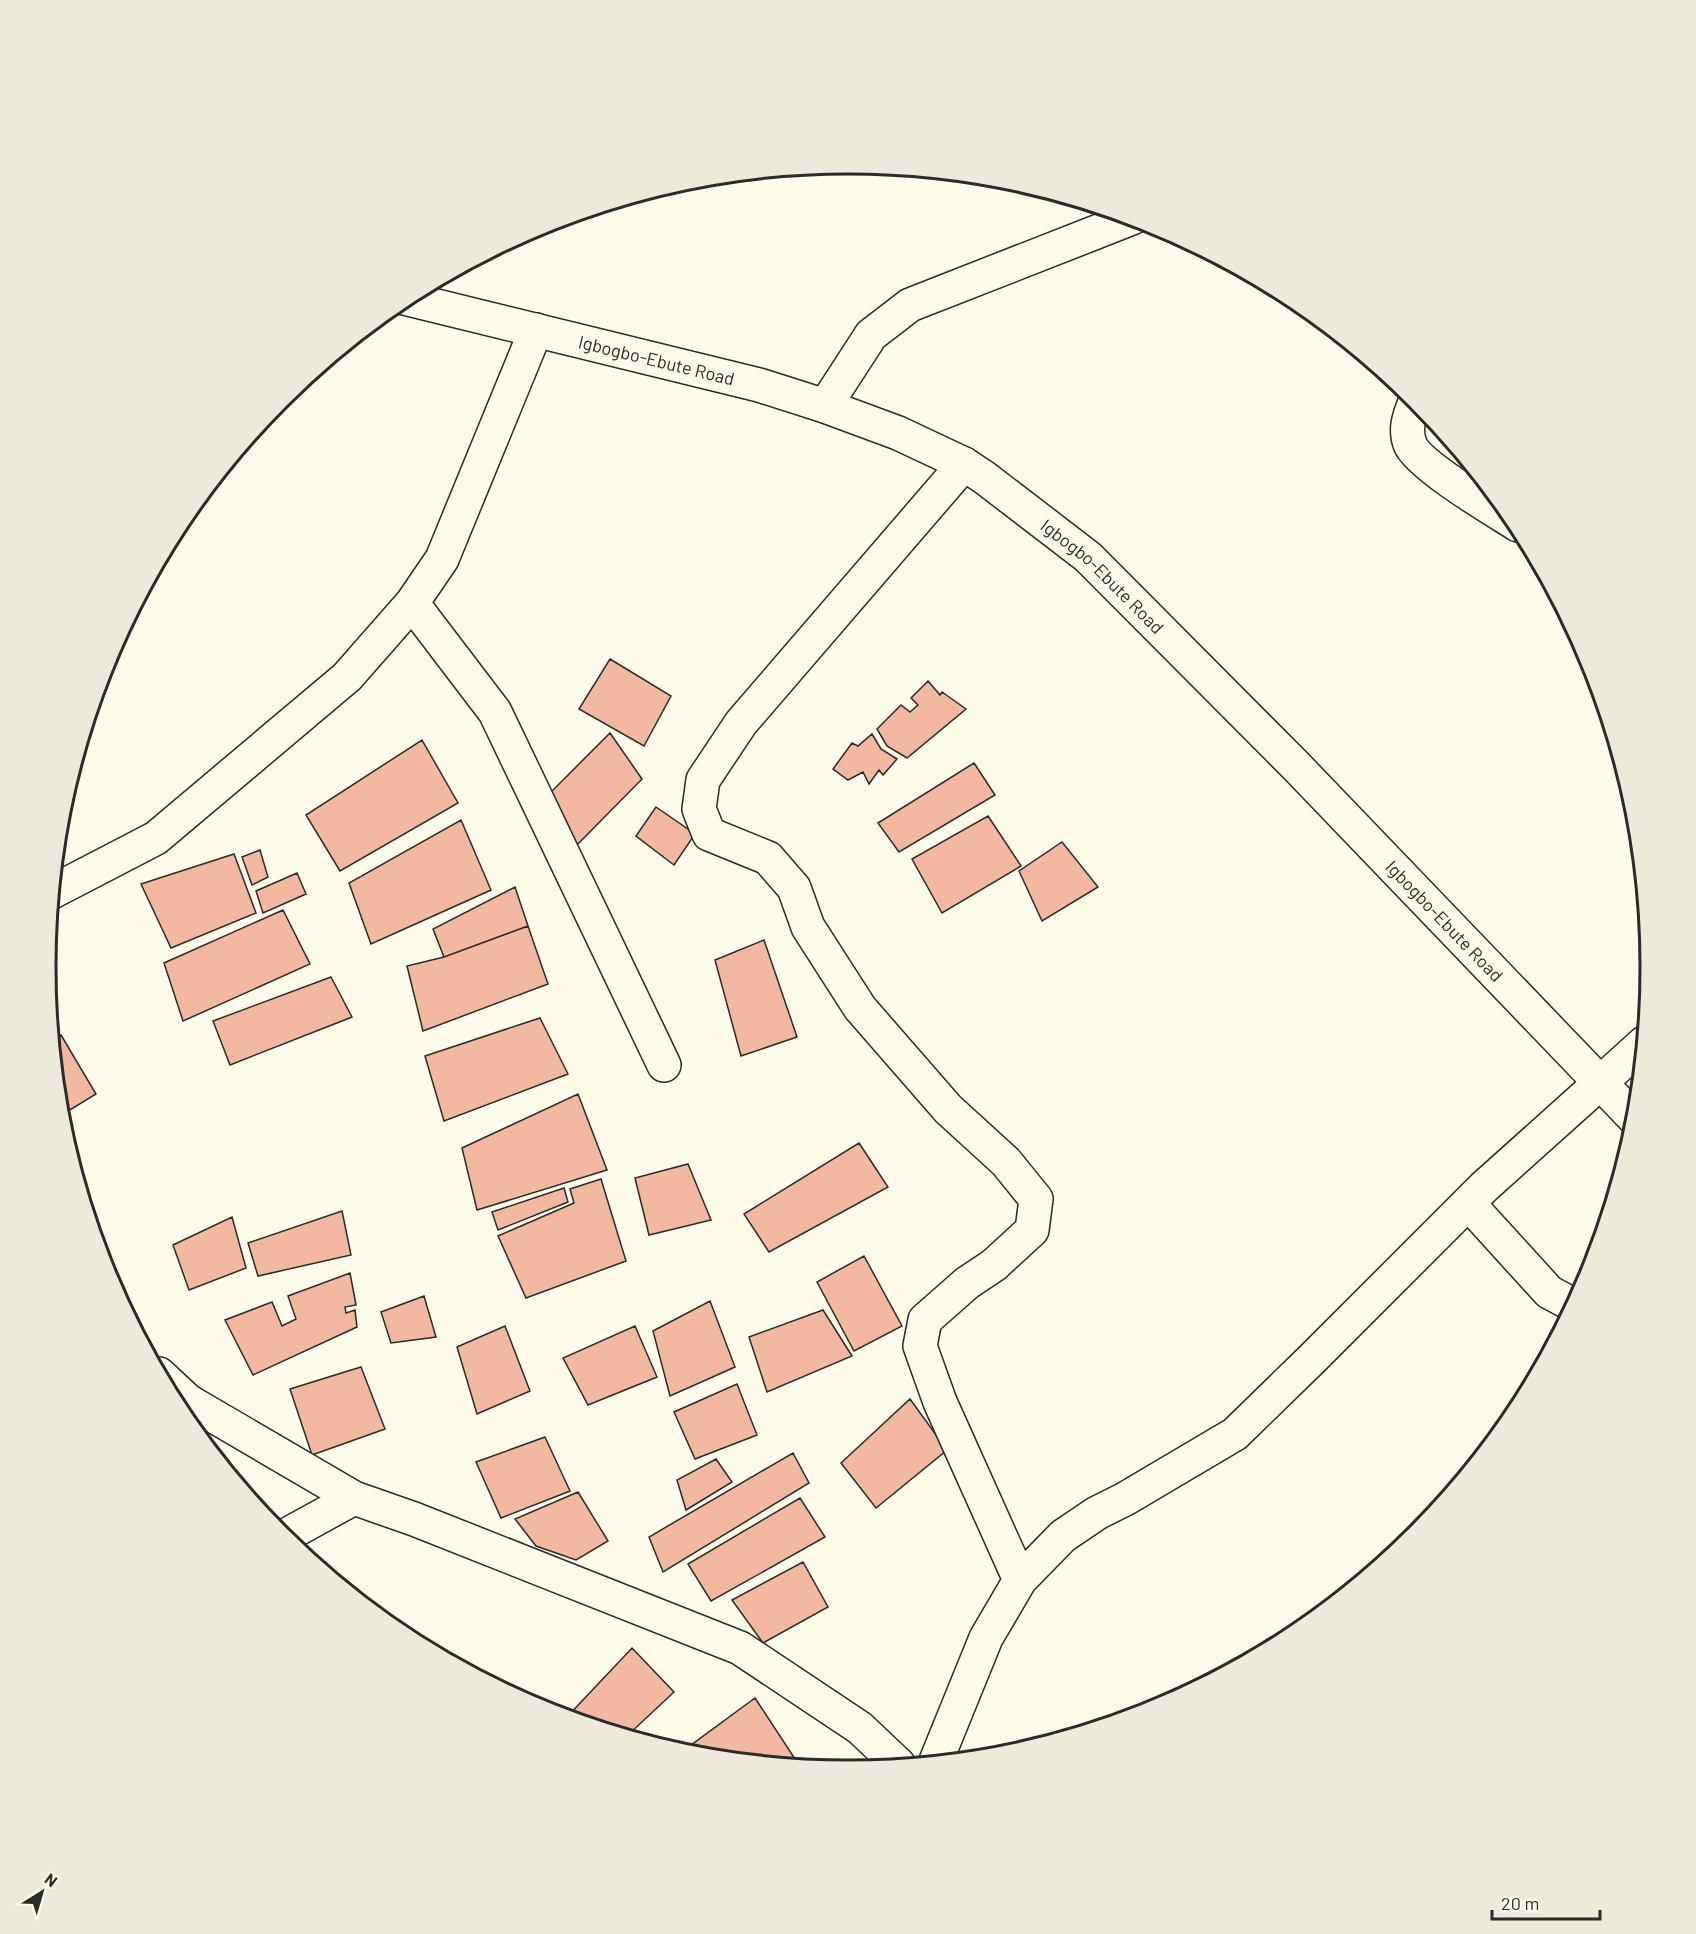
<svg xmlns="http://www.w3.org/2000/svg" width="1696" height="1934" viewBox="0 0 1696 1934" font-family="Barlow,sans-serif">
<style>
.building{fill:#f2b8a0;stroke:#2b2b2b;stroke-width:1.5}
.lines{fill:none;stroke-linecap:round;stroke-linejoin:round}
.street-casing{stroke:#2b2b2b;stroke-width:36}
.secondary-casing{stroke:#2b2b2b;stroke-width:36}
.street{stroke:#fdfbea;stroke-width:33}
.secondary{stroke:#fdfbea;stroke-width:33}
.labels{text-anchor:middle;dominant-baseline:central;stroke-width:4.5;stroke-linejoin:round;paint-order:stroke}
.street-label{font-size:18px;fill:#2b2b2b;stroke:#fdfbea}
.rim{fill:none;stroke:#2b2b2b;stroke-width:3}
</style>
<rect width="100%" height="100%" fill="#fdfbea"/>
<path class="building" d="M610,659L671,696L644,746L579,709Z
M928,681L940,695L942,692L966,709L907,758L887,746L877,729L901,705L910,712L918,705L911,698Z
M610,733L642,779L573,849L544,799Z
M872,734L881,749L897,759L883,775L879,770L869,784L863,772L848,780L833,769L852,743L858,746Z
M422,740L458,803L340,871L306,815Z
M974,763L995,795L899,852L878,823Z
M656,807L695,834L674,865L636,836Z
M988,816L1021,866L942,913L912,859Z
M461,820L491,890L371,944L349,883Z
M1062,842L1098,887L1042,921L1019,871Z
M260,850L268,877L252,885L242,857Z
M234,854L256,913L171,948L141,884Z
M297,873L306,894L263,913L256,891Z
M515,887L528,926L444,957L433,929Z
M283,910L310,964L183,1021L164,963Z
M528,926L548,984L423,1031L407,966L444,957Z
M764,940L797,1037L741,1056L715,960Z
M331,977L352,1017L230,1065L213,1021Z
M540,1018L568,1074L444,1121L425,1056Z
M61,1035L96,1094L60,1116L52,1041Z
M578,1094L607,1170L477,1210L462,1148Z
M859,1143L888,1187L769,1252L744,1214Z
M688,1164L711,1220L649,1235L635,1178Z
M601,1179L626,1261L526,1298L498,1236L574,1203L570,1189Z
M564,1188L568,1202L498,1230L492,1212Z
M342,1211L351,1255L258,1276L248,1243Z
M232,1217L246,1268L189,1290L173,1245Z
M864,1256L902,1326L854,1351L817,1282Z
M350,1273L356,1305L345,1307L346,1313L355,1310L357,1327L253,1375L225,1320L272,1302L282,1326L296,1319L288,1296Z
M424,1296L436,1337L391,1343L381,1312Z
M710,1301L735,1367L670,1396L653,1331Z
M823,1310L852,1356L767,1392L749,1337Z
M505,1326L530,1391L477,1414L457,1347Z
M635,1326L657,1377L588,1405L563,1358Z
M361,1367L385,1429L312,1455L290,1389Z
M737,1384L757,1435L695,1459L674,1412Z
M910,1399L947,1450L876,1508L841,1463Z
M545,1437L570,1491L501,1518L476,1462Z
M793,1453L809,1483L663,1572L649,1537Z
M716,1459L732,1482L686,1510L677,1480Z
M578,1492L608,1541L576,1560L536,1546L515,1519Z
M800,1498L825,1537L711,1601L688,1564Z
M803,1562L828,1607L763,1643L732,1600Z
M632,1648L674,1692L628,1735L567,1717Z
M755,1698L799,1765L683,1752V1751Z"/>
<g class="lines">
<g class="street-casing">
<path id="street" d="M1416,399C1410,415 1404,428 1410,444C1418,465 1496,511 1518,525
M825,406L871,335L910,305L1132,218
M964,464L741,723L703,780L699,809L709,834L768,858L794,888L808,927L860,1008L948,1109L1006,1162L1036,1199L1032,1230L994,1265L967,1283L925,1320L920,1346L940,1402L1020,1580
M412,603L495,712L664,1065
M52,892L156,838L347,677L412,603L442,559L536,330
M1468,1203L1549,1292L1573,1305
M283,1537L354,1498
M936,1761L986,1638L1020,1580L1063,1536L1097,1513L1125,1499L1235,1434L1313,1358L1484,1187L1601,1082"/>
</g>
<g class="secondary-casing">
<g id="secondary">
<path id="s1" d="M404,298L759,385L825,406L898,433L964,464L985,478L1088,557L1298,768L1636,1120"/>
<path d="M1601,1082L1644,1043"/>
<path d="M159,1374L188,1401L354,1498L414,1519L740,1648L860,1728L899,1765"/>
</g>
</g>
<use href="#street" class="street"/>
<use href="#secondary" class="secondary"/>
</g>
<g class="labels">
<g class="street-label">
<text stroke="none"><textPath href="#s1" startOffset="260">Igbogbo-Ebute Road</textPath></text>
<text stroke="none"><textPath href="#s1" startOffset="764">Igbogbo-Ebute Road</textPath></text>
<text stroke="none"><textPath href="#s1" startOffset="1250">Igbogbo-Ebute Road</textPath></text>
</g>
</g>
<path d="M0 0H1696V1934H0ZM848 174H848A792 792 0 0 1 1640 966V968A792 792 0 0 1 848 1760H848A792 792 0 0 1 56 968V966A792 792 0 0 1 848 174Z" fill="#eceadb" fill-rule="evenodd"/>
<path class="rim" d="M848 174H848A792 792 0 0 1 1640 966V968A792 792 0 0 1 848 1760H848A792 792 0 0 1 56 968V966A792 792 0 0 1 848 174Z"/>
<g transform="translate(42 1892) rotate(37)" stroke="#fdfbea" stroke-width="4.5" paint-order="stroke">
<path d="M0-4.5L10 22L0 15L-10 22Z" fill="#2b2b2b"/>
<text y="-9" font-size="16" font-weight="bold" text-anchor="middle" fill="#2b2b2b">N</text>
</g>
<path d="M1492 1910v9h108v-9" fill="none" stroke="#2b2b2b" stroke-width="3"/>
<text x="1501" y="1910" font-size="18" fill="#2b2b2b" stroke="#fdfbea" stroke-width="4.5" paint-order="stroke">20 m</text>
</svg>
